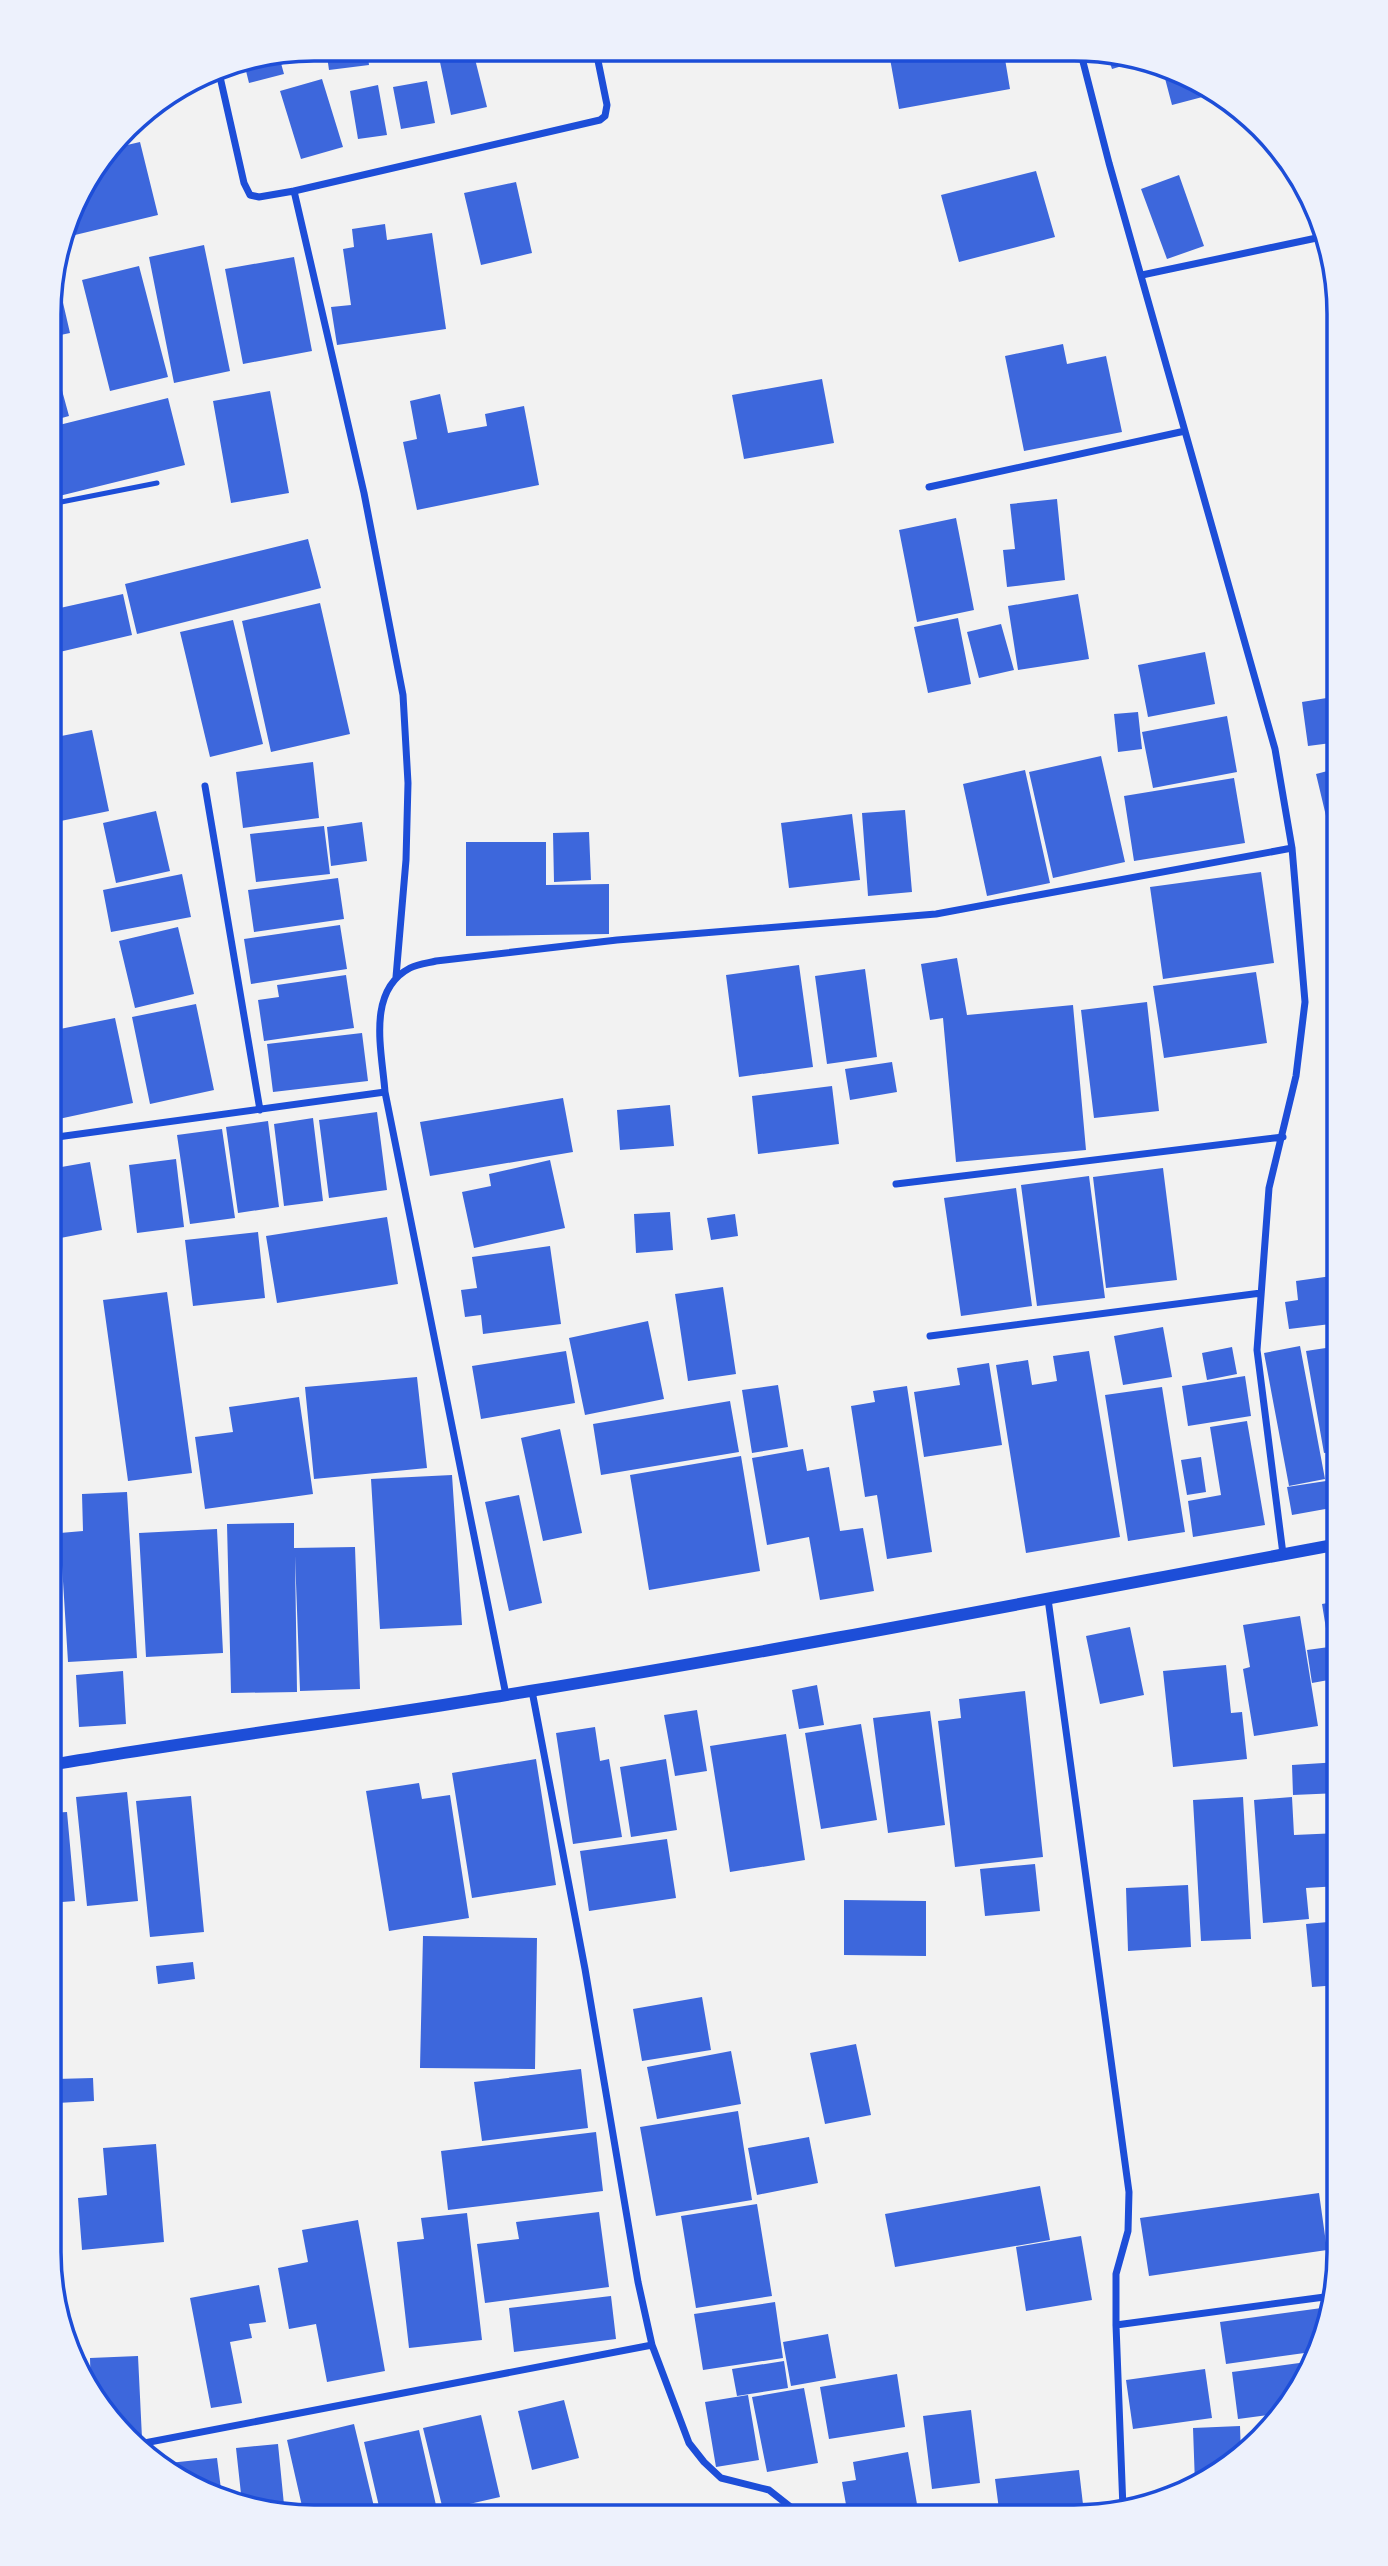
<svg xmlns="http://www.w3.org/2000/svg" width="1388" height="2566" viewBox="0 0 1388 2566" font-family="Montserrat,sans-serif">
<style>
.building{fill:#3d67dc}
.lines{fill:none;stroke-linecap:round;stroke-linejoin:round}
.service{stroke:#1d4ed8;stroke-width:5}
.minor{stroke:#1d4ed8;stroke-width:7}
.tertiary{stroke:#1d4ed8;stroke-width:12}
.rim{fill:none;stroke:#1d4ed8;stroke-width:3.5}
</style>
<rect width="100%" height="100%" fill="#f2f2f2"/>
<path class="building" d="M326,49H367L369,65L329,70Z
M386,49L409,50V51L387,55Z
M889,53H1004L1010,89L899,109Z
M1107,54H1125L1142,60L1112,69Z
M474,55L487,107L451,115L440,62Z
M279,56L284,74L249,83L244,63Z
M1162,67L1191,76L1208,87L1210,95L1172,105Z
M322,79L343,147L301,159L280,91Z
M427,81L435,123L401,129L393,87Z
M378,85L387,135L358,139L350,91Z
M140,142L158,215L75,235L71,216L77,197L114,148Z
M1036,171L1055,237L959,262L941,195Z
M1179,175L1204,246L1167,259L1141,189Z
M516,182L532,253L481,265L464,193Z
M385,224L387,240L432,233L446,329L337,345L331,307L351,305L343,249L354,247L352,229Z
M204,245L230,371L174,383L149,257Z
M294,257L312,351L243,364L225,269Z
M139,266L168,377L110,391L82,280Z
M55,268L70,333L51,337V280Z
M1063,344L1067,364L1106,356L1122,432L1024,451L1005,356Z
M51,350L69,416L51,421Z
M822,379L834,443L744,459L732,395Z
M270,391L289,493L231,503L213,401Z
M440,394L448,433L487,426L485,414L524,406L539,485L417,510L403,442L417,439L410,401Z
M168,398L185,465L51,498V427Z
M1057,499L1065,580L1007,587L1003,550L1015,549L1010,504Z
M956,518L974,610L917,622L899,530Z
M308,539L321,588L137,634L125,584Z
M123,594L132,635L51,654V610Z
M1078,594L1089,659L1018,670L1008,606Z
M320,603L350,734L271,752L242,621Z
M958,618L971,684L928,693L914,627Z
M233,620L263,744L210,757L180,632Z
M1001,624L1014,670L979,678L967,632Z
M1205,652L1215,704L1148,717L1138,665Z
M1339,696V742L1308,746L1302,702Z
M1138,712L1142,749L1118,752L1114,714Z
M1227,716L1237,772L1153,788L1142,732Z
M92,730L109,811L51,823V738Z
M1101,756L1125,862L1053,878L1029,772Z
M313,762L319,818L243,828L236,772Z
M1339,768V813L1326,816L1316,774Z
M1025,770L1050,883L987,896L963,784Z
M1234,778L1245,843L1134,861L1124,796Z
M905,810L912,892L868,896L862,813Z
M156,811L170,871L116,883L103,823Z
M852,814L860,880L789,888L781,823Z
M362,822L367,861L331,866L327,827Z
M324,826L330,874L256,882L250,834Z
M589,832L591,880L554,882L553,833Z
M466,842H546V885L609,884V934L466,936Z
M1261,872L1274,963L1163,979L1150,887Z
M182,874L191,917L111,932L103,890Z
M338,878L344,919L254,932L248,890Z
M340,925L347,969L251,984L244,939Z
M178,927L194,994L135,1008L119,941Z
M957,958L967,1015L1073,1005L1086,1150L956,1162L943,1018L930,1020L921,964Z
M799,965L813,1067L739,1077L726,975Z
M865,969L877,1057L827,1064L815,976Z
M1256,972L1267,1043L1164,1058L1153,986Z
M346,975L354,1028L264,1041L258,1000L279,997L277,985Z
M1147,1002L1159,1111L1094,1118L1081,1010Z
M196,1004L214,1090L150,1104L132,1017Z
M115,1018L133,1103L54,1120L50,1101V1031Z
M362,1033L368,1081L273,1092L267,1044Z
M892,1062L897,1092L850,1100L845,1069Z
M832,1086L839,1144L758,1154L752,1096Z
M563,1098L573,1152L430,1176L420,1122Z
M670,1105L674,1146L620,1150L617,1110Z
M377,1112L387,1190L329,1198L319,1120Z
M313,1118L323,1201L284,1206L274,1124Z
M268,1121L279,1207L238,1213L226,1127Z
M222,1129L235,1218L190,1224L177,1135Z
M176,1159L184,1227L137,1233L129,1165Z
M550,1160L565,1228L474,1248L462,1192L491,1186L489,1174Z
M90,1162L102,1230L50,1240V1169Z
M1163,1168L1177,1280L1106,1288L1093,1177Z
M1089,1176L1105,1298L1037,1306L1021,1185Z
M1016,1188L1032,1306L961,1316L944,1198Z
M670,1212L673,1250L636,1253L634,1214Z
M735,1214L738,1236L711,1240L707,1218Z
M387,1217L398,1284L277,1303L266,1236Z
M258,1232L265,1298L193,1306L185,1240Z
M550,1246L561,1324L483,1334L481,1315L465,1317L461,1290L477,1288L472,1257Z
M1339,1275V1323L1289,1329L1285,1302L1298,1300L1296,1281Z
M723,1287L736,1374L688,1381L675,1294Z
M167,1292L192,1473L128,1481L103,1300Z
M648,1321L664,1399L585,1415L569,1338Z
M1163,1327L1172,1377L1123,1385L1114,1336Z
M1300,1346L1325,1479L1289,1486L1264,1353Z
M1339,1346V1451L1324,1453L1306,1351Z
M1232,1347L1237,1374L1207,1380L1202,1353Z
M566,1351L575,1403L481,1419L472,1366Z
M1089,1351L1120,1537L1026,1553L996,1365L1028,1360L1032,1385L1057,1381L1053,1356Z
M989,1363L1002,1445L924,1457L914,1392L960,1385L957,1368Z
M1245,1376L1251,1416L1188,1426L1182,1386Z
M417,1377L427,1468L314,1479L305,1387Z
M778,1385L788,1447L752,1453L742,1390Z
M907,1386L932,1552L887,1559L877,1495L865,1497L851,1406L875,1402L873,1391Z
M1162,1387L1185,1532L1128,1541L1105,1395Z
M299,1397L313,1494L205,1509L195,1437L233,1432L229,1407Z
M730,1401L739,1452L601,1475L593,1424Z
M1247,1421L1265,1525L1193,1537L1188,1501L1221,1495L1210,1427Z
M560,1429L582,1533L543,1541L521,1438Z
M803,1449L807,1471L829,1467L840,1531L863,1528L874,1591L820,1600L809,1537L767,1545L752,1458Z
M741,1456L760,1571L649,1590L630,1475Z
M1201,1457L1206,1492L1187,1495L1181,1460Z
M452,1475L462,1625L380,1629L371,1479Z
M1326,1481L1331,1508L1292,1515L1287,1487Z
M127,1492L137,1658L68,1662L60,1533L83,1531L82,1494Z
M519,1495L542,1603L509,1611L485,1502Z
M294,1523V1548L355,1547L360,1689L300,1691L295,1556L297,1692L231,1693L227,1524Z
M217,1529L223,1653L146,1657L139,1533Z
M1339,1601V1700H1337L1334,1679L1312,1683L1307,1650L1329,1647L1322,1604Z
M1300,1616L1318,1726L1254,1736L1243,1669L1250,1667L1243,1625Z
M1130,1627L1144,1695L1100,1704L1086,1636Z
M1226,1665L1231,1713L1242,1712L1247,1759L1173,1767L1163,1671Z
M123,1671L126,1724L79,1727L76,1675Z
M817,1685L824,1725L799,1729L792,1690Z
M1025,1691L1043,1857L955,1867L938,1721L961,1718L959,1699Z
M697,1710L707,1771L675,1776L664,1715Z
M930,1711L945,1825L888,1833L873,1718Z
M861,1724L877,1820L821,1829L805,1733Z
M595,1727L600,1761L609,1759L622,1837L573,1844L556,1733Z
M786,1734L805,1860L730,1872L710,1746Z
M536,1759L556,1885L472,1898L452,1773Z
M666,1759L677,1830L631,1837L620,1767Z
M1339,1762V1793L1293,1795L1292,1765Z
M419,1783L422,1799L450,1795L469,1918L389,1931L366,1791Z
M127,1792L138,1901L87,1906L76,1797Z
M191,1796L204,1932L150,1937L136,1801Z
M1243,1797L1251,1939L1201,1941L1193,1800Z
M1292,1797L1294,1835L1339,1833V1886L1306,1888L1309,1919L1263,1923L1254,1800Z
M67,1812L75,1901L49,1903V1813Z
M667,1839L676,1898L589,1911L580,1851Z
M1035,1864L1040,1911L985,1916L980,1869Z
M1188,1885L1191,1947L1128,1951L1126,1888Z
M844,1900L926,1901V1956L844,1955Z
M1339,1921L1338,1985L1312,1987L1306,1924Z
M423,1936L537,1938L535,2069L420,2068Z
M193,1962L195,1979L158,1984L156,1966Z
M702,1997L711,2050L642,2061L633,2009Z
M856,2044L871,2115L825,2124L810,2053Z
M731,2051L741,2104L657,2119L647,2067Z
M581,2069L588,2128L482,2141L474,2082Z
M93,2078L94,2101L57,2103L56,2079Z
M1330,2105H1338V2181H1336Z
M738,2111L752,2200L656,2216L640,2127Z
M596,2132L603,2191L448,2210L441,2151Z
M809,2137L818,2183L757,2195L748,2148Z
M156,2144L164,2242L82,2250L78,2198L107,2195L103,2148Z
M1040,2186L1050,2240L895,2267L885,2214Z
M1338,2192V2269L1335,2284L1328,2193Z
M1319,2193L1327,2250L1149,2276L1140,2218Z
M757,2204L772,2296L696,2308L681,2216Z
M599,2212L609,2287L485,2303L477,2244L519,2239L516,2222Z
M467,2213L482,2340L409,2348L397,2242L424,2239L421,2218Z
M358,2220L385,2371L327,2382L316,2324L289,2329L278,2268L308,2262L302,2230Z
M1081,2236L1092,2300L1026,2311L1016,2247Z
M259,2285L266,2322L249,2324L252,2338L230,2342L242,2403L211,2408L190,2298Z
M611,2296L616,2339L514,2352L509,2308Z
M775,2302L783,2358L703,2370L694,2314Z
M1329,2307L1319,2351L1226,2364L1220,2322Z
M828,2334L836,2378L791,2386L783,2342Z
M138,2356L142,2438L129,2439L91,2394L90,2358Z
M784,2361L788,2388L737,2396L732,2369Z
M1314,2361L1284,2413L1238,2419L1232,2372Z
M1205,2369L1212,2418L1133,2429L1126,2380Z
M897,2374L905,2427L829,2439L820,2387Z
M804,2388L818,2463L767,2472L752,2397Z
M748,2395L759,2460L716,2467L705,2402Z
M564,2400L579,2458L532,2470L518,2411Z
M971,2410L980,2483L932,2489L923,2416Z
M481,2415L500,2497L443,2510L423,2428Z
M354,2424L376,2515H304L287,2440Z
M1240,2426L1241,2456L1235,2462L1195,2484L1193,2428Z
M419,2430L438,2514L381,2515L364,2442Z
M278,2444L285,2515L242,2503L236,2448Z
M908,2452L918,2510L883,2516H848L842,2482L856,2480L853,2462Z
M217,2458L222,2497L197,2490L159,2464Z
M1079,2470L1084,2513L1048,2517H1000L995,2479Z"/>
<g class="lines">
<path class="service" d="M51,504L157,483"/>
<path class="minor" d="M1081,54L1109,163L1275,749L1292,848L1305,1002L1296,1076L1269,1188L1257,1350L1283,1554
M218,68L244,183L250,195L259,197L294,191L600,120L605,116L607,105L596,51
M294,191L364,493L403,695L408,783L406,860L396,977
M1142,275L1326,236
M929,487L1185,431
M205,786L260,1110
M385,1092L506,1695
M50,1138L385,1092C382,1051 366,991 410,968C418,964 428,963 436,961L617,940L936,914L1292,848
M896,1184L1283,1137
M930,1336L1261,1293
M1048,1599L1129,2192L1128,2231L1116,2274V2325L1123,2509
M532,1691L585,1969L638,2282L652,2345L689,2443L704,2462L721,2478L769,2490L802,2516
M1334,2021H1338
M49,2077H50
M1116,2325L1332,2296
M134,2445L652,2345"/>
<path class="tertiary" d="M50,1765C209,1738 370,1718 530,1691C801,1647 1070,1594 1339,1544"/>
</g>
<path d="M0 0H1388V2566H0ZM314 61H1074A253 253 0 0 1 1327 314V2252A253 253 0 0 1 1074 2505H314A253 253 0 0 1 61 2252V314A253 253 0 0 1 314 61Z" fill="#edf1fc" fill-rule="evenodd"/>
<path class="rim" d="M314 61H1074A253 253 0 0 1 1327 314V2252A253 253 0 0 1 1074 2505H314A253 253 0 0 1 61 2252V314A253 253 0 0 1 314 61Z"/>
</svg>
